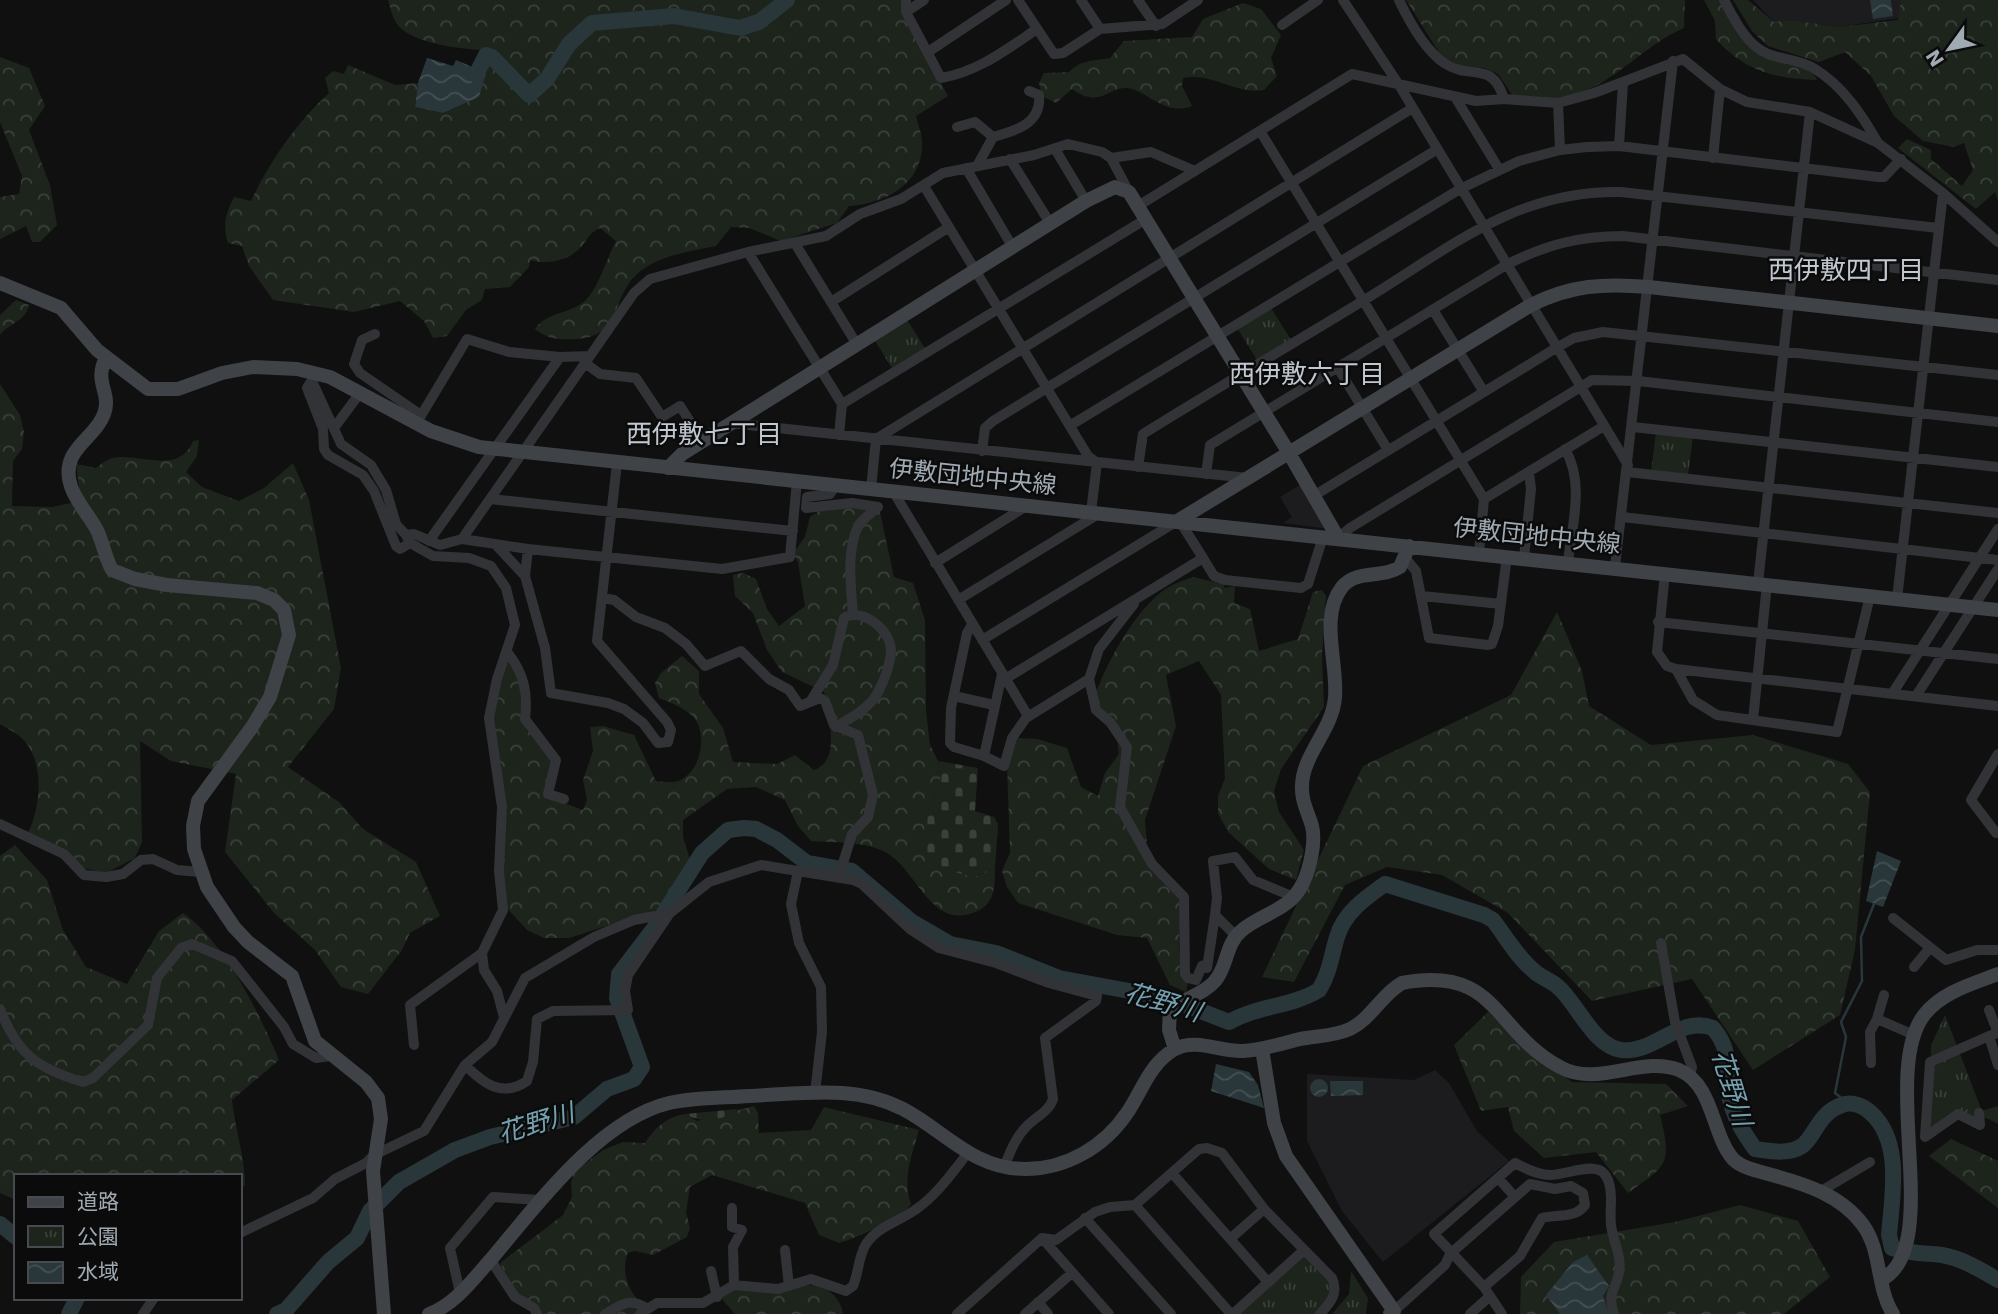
<svg xmlns="http://www.w3.org/2000/svg" width="1998" height="1314" viewBox="0 0 1998 1314" font-family="'DejaVu Sans','Noto Sans JP',sans-serif">
<style>
.built{fill:#1c1c1e}
.forest{fill:url(#forest-crowns)}
.cemetery{fill:url(#cemetery-stones)}
.park{fill:url(#park-tufts)}
.water{fill:url(#water-waves)}
.lines{fill:none;stroke-linecap:round;stroke-linejoin:round}
.stream{stroke:#29363a;stroke-width:2.5}
.river{stroke:#29363a;stroke-width:16}
.street{stroke:#313336;stroke-width:10}
.secondary{stroke:#3f4246;stroke-width:14}
.labels{text-anchor:middle;dominant-baseline:central;stroke-width:5;stroke-linejoin:round;paint-order:stroke}
.street-label{font-size:24px;fill:#a0aab3;stroke:#0b0b0c}
.neighbourhood-label{font-size:26px;fill:#c1c8cf;stroke:#0b0b0c}
.water-label{font-size:26px;font-style:italic;fill:#74a1b0;stroke:#0b0b0c}
</style>
<defs>
<pattern id="forest-crowns" width="20" height="18" patternUnits="userSpaceOnUse" patternTransform="scale(1.75)"><rect width="20" height="18" fill="#1c241c"/><path d="M2 6a3 3 0 1 1 6 0M12 15a3 3 0 1 1 6 0" fill="none" stroke="#3a413b"/></pattern>
<pattern id="cemetery-stones" width="16" height="16" patternUnits="userSpaceOnUse" patternTransform="scale(1.75)"><rect width="16" height="16" fill="#1c241c"/><path d="M2 7V4a2 2 0 0 1 4 0v3zM10 15v-3a2 2 0 0 1 4 0v3z" fill="#3a413b"/></pattern>
<pattern id="park-tufts" width="24" height="20" patternUnits="userSpaceOnUse" patternTransform="scale(1.75)"><rect width="24" height="20" fill="#1c241c"/><path d="M3 7l-1-3M5 7V3M7 7l1-3M15 17l-1-3M17 17v-4M19 17l1-3" fill="none" stroke="#3a413b"/></pattern>
<pattern id="water-waves" width="16" height="10" patternUnits="userSpaceOnUse" patternTransform="scale(1.75)"><rect width="16" height="10" fill="#29363a"/><path d="M0 5q4-4 8 0t8 0" fill="none" stroke="#455054"/></pattern>
</defs>
<rect width="100%" height="100%" fill="#101011"/>
<path class="built" d="M1753,0H1902L1899,18L1839,27L1791,20L1774,22Z
M1301,484L1329,529L1283,523L1292,517L1280,497Z
M1435,1070L1449,1083L1477,1131L1509,1161L1383,1262L1342,1211L1307,1141V1074L1414,1080Z"/>
<path class="forest" d="M388,0H902L913,32L948,96L916,116C918,124 922,134 922,142C924,184 884,204 849,206L837,223L781,241L749,228L731,227L716,246C688,252 659,255 637,274C610,299 623,337 575,339C558,340 548,339 535,329C547,311 570,315 586,300C599,286 607,258 616,241L600,228C589,233 589,238 581,247C568,261 547,265 530,260L529,267L510,287L485,289L482,300L466,310L447,336L433,338L424,321L400,301L354,312L273,300L249,266L242,246L228,243C222,225 226,213 234,197L251,201C270,161 296,123 329,93L325,78L333,71L344,74L348,65L395,85L418,83L415,107L443,113L479,97L490,51C466,49 408,45 395,21C392,15 390,7 388,0Z
M1406,0H1685L1684,28C1644,45 1614,84 1572,96C1553,101 1532,97 1513,96L1498,74L1484,68L1451,64L1440,54Z
M1704,0H1719L1754,51L1764,58L1812,71L1817,80C1776,79 1744,71 1716,39L1715,21Z
M1733,0H1748L1774,22L1791,20L1839,27L1898,20L1901,0H1998V200L1995,192L1976,209L1898,148L1907,139L1931,150V159L1962,186L1973,170L1964,143L1954,147L1923,141L1894,116L1871,76L1845,52L1819,62L1768,46L1752,31Z
M1243,3L1261,9L1281,35L1271,58L1277,76L1264,90C1235,95 1213,72 1183,78L1182,86L1192,106C1168,115 1154,98 1135,90C1109,80 1105,112 1072,89L1056,103L1042,96L1039,83L1044,73L1069,72C1082,59 1094,61 1110,58L1124,41L1192,37L1203,19Z
M0,57L29,68L45,106L29,130L50,185L57,225L40,242H32L26,226L0,239V197L19,194L22,176L0,122Z
M16,300L29,305C25,322 10,322 0,335V315Z
M0,384L20,415L24,432L22,449L13,461L12,506L52,507L71,503L80,495L76,464L96,468C100,465 106,460 110,459C135,450 178,478 193,441L199,440L197,456L186,472L202,487L239,501L264,488L293,463L309,500L341,668L334,709L288,767L339,802L363,829L416,862L440,916L410,933L402,950L368,994L341,987L315,950L274,913L225,852L236,774L171,761L140,741L142,842L135,858L106,873L83,868L28,833C41,807 46,757 19,736C13,731 6,728 0,724Z
M843,506L880,512L894,577L913,583L925,620L926,711L930,745L938,761L941,784L926,815L973,877L995,869C995,889 994,906 973,913C928,929 916,864 881,850C859,841 835,843 811,841L798,826L785,800L756,787L727,789L683,820V837L692,866L680,893L663,907L644,914L569,938H544L527,930L505,906L493,720L495,693L508,661L519,677L522,719L527,731L544,743L553,760L548,797L583,810L587,800L583,780L593,751L590,727L603,726L634,735L656,781C662,782 672,783 678,781C700,773 707,739 696,720C689,710 670,702 659,698L655,683L661,673L682,656L699,671V694L723,728L733,762L777,764L795,755L814,770C842,761 828,712 824,692L782,672L767,650L753,613L735,596L733,575L743,573L756,579L767,609L779,626L805,606L798,562L793,553L805,537L810,517L821,510Z
M1193,577L1223,584L1225,588L1235,586L1234,603L1250,609L1259,651L1298,639L1313,592L1322,590L1326,596L1322,656L1324,707L1281,769L1274,791L1279,812L1304,850L1296,880L1269,869L1228,832L1218,813V796L1225,778L1221,695L1199,661L1166,675L1176,726L1145,820L1149,868L1181,900C1181,926 1174,960 1188,982L1186,992L1170,985L1147,938L1117,935L1018,903L1007,887L1002,871L1010,853L1007,764L1017,738L1037,739L1067,748L1081,787L1098,796L1105,773L1119,754L1116,731L1093,701C1105,665 1135,609 1167,588C1175,583 1185,580 1193,577Z
M1557,612L1582,671L1589,706L1651,745L1753,735L1848,764L1870,792L1855,950L1840,1015L1753,1070L1692,979L1592,1001L1508,913L1442,875L1387,867L1345,885L1294,982L1262,977L1363,766L1511,695Z
M15,845L47,880L63,930L86,967L127,984L159,931L183,913C223,940 260,1014 279,1060L232,1100C235,1129 245,1157 245,1185L240,1189V1176H16V1200L0,1193V856Z
M1488,1012L1539,1059L1572,1082L1666,1084L1688,1106L1660,1115C1672,1164 1668,1165 1628,1193L1596,1152L1544,1158L1514,1131L1508,1107L1481,1111L1454,1045Z
M754,1106L758,1113L759,1133L811,1130L824,1107L919,1130C912,1154 902,1180 911,1204C904,1217 855,1239 839,1243L819,1235L805,1203L712,1175L690,1187L686,1212L690,1228L687,1237L653,1255L635,1251L628,1253C620,1271 629,1290 641,1305L636,1314H538L514,1292L500,1263L563,1215L572,1197L571,1183L574,1172L603,1150L623,1142L645,1143C655,1127 667,1117 685,1114L697,1121Z
M1951,1139L1998,1161V1208L1929,1156Z
M1740,1205L1798,1221L1830,1277L1784,1314H1520L1521,1277L1554,1242L1675,1222Z
M816,1285C830,1289 841,1299 843,1314H735L721,1298L735,1290Z"/>
<path class="cemetery" d="M938,761L978,768L975,811L994,817L998,824L995,869L973,877L933,866L922,845L926,815L941,784Z
M738,1109C722,1121 702,1124 685,1114Z"/>
<path class="park" d="M1271,308L1291,340L1257,360L1237,328Z
M906,318L926,350L893,370L874,339Z
M1656,432L1693,436L1688,475L1651,472Z
M1945,1015L1982,1111L1998,1106V1124C1973,1108 1955,1119 1929,1130L1931,1045Z
M1303,1257H1309L1334,1287L1331,1297L1315,1314H1240Z
M1351,1271L1368,1298L1366,1314H1332L1349,1294Z"/>
<path class="water" d="M1870,0H1891L1893,16L1873,19Z
M427,58L453,66L456,60L486,73L479,97L443,113L415,107L418,83Z
M1877,851L1901,861L1883,907L1866,901Z
M1216,1064L1249,1072L1258,1085L1264,1108L1211,1091Z
M1310 1088a9 9 0 1 1 18 0a9 9 0 1 1-18 0Z
M1363,1081V1095L1331,1096L1330,1081Z
M1587,1255L1609,1286L1603,1296L1609,1314H1560L1546,1295L1573,1262Z"/>
<g class="lines">
<path class="stream" d="M1849,1104L1835,1093L1846,1037L1841,1022L1862,981L1861,937L1874,904"/>
<path class="river" d="M476,75L486,55L492,57L529,95L547,79L569,44L592,23L674,16L740,28L759,22L787,0
M0,1224L16,1237
M69,1314L77,1298
M277,1314L286,1310L328,1262L357,1238L370,1211L399,1182L455,1150L490,1137L574,1117L607,1089L634,1079L642,1067L617,998L619,974L655,927L702,853L728,830L744,828L756,829L777,840L807,863L852,871L912,922L950,944L996,953L1059,978L1167,998L1229,1022C1256,1006 1291,1007 1319,990C1330,972 1331,957 1337,937C1344,913 1365,898 1385,884L1484,915L1493,920C1506,937 1517,957 1534,971C1540,977 1550,980 1557,986C1576,1001 1593,1046 1621,1050C1655,1054 1679,1015 1713,1028C1733,1052 1725,1068 1729,1095C1733,1116 1743,1132 1755,1149C1770,1151 1788,1155 1802,1146C1814,1138 1819,1112 1842,1105C1852,1101 1864,1106 1871,1113C1903,1142 1892,1197 1889,1235L1892,1248C1913,1254 1922,1253 1942,1255C1961,1258 1981,1270 1998,1280"/>
<path class="street" d="M906,0V12L941,78C978,72 1007,49 1037,29
M1018,0L1054,54L1063,53L1100,29L1162,24L1198,0
M1081,0L1100,29
M1138,0L1156,26
M1343,0L1399,85L1628,465
M1399,0C1409,21 1424,49 1444,63C1470,81 1492,59 1504,99L1558,103L1594,93L1683,59L1720,89L1747,102L1810,112L1878,143L1943,193L1998,242
M1724,0C1734,19 1747,46 1768,54C1784,60 1801,60 1815,69C1843,86 1862,115 1878,143
M906,12L924,0
M1282,25L1318,0
M928,52L1006,0
M1455,97L1499,169
M1558,103L1560,150
M957,127L975,122L993,137
M1260,131L1484,499L1479,553
M1619,146L1623,83
M1055,149L1086,201
M1111,158L1151,152L1195,171
M1713,158L1720,89
M1010,159L1050,223
M977,166L993,137C1015,131 1042,124 1039,95L1029,91
M966,168L1012,246
M924,186L1088,456L1097,463
M1138,206L1352,74L1476,101L1504,99
M796,245L856,343
M748,252L842,404L839,435
M831,302L949,227
M1433,310L1484,392
M375,334L362,340L354,364L360,373L421,415
M585,363L600,374L636,378L662,417L680,406L702,440
M1338,368L1388,450
M316,373L307,388L323,429L324,449L328,455L363,475L374,491L396,546L400,549L410,543
M312,381L341,444L371,465L386,490L396,524L406,535
M842,404L1146,219
M730,423L1248,478
M416,424L467,339L509,352L560,357
M1071,425L1460,189L1519,161L1560,150L1587,147L1619,146L1878,177H1884L1901,159
M1633,427L1998,467
M334,428L360,393
M1565,449C1585,483 1572,525 1568,562
M982,451L985,428L993,421L1436,150
M1138,467L1143,434C1215,389 1289,346 1361,302C1449,249 1514,190 1621,192L1938,228
M1627,472L1998,513
M1206,474L1210,445L1506,265C1545,245 1579,236 1623,236L1998,280
M836,485L830,494L807,497L806,508L852,503L878,507C871,514 863,518 858,526C846,552 851,587 853,614
M871,489L876,439L1411,109
M893,491L1028,716
M1315,495L1556,348L1574,338L1603,332L1998,375
M490,499L793,531
M1484,499L1604,426
M1091,512L1097,463
M1622,517L1998,560
M1338,538L1350,528L1592,380L1638,381L1998,422
M462,539L590,356
M429,541L560,357L590,356L634,293L650,279L748,252L826,236L860,214L901,199L943,173L1034,155L1068,144L1102,152L1111,158L1129,192
M497,546L525,576
M528,549L525,576L545,648L551,693L608,703L624,709L643,723L658,743L668,742L671,730L667,722L597,641L617,463
M1203,558L1214,576L1225,580L1301,588L1308,584L1323,537
M1524,558L1531,489L1529,472
M1406,559L1416,571L1429,638L1488,645L1492,644L1498,626L1507,556
M935,563L1028,505
M1615,567L1673,61
M1665,573L1657,652L1667,666L1676,669L1998,706
M1758,583L1810,112
M1422,596L1501,604
M602,598L614,600L636,617L665,628L686,644L705,666L741,651L769,679L789,690L800,706L820,698L825,701L834,725L858,735L873,795L868,817L852,834L839,876
M1897,599L1943,193
M958,600L1100,513
M1658,622L1998,659
M972,625L967,633L951,708L950,743L954,747L984,756L1002,674
M982,640L1179,520L1203,558L1005,679
M508,653C524,674 528,692 525,719L556,760L548,794L564,799
M1676,669L1693,700L1717,715L1837,732L1870,596
M1089,679L1096,710L1110,722L1127,747L1120,807L1152,864L1184,897L1185,974L1188,978L1196,980L1202,966L1207,964
M1892,694L1998,529
M954,696L994,705
M1916,696L1998,569
M812,699L833,665L844,618C862,607 890,629 891,650C891,663 883,685 875,697C866,710 850,718 836,727
M1753,720L1767,584
M1998,754L1971,800L1996,833L1998,832
M984,756L1004,766L1012,738L1026,718L1089,679L1099,649L1134,604
M0,824L64,854L84,875L106,877L123,874L141,860L153,859L177,870L200,872
M798,871L791,904L799,943L821,987L822,1032L815,1093
M1893,918L1946,960L1977,950H1998
M1236,936L1215,915L1217,898L1213,861L1235,857L1253,880L1294,897
M1661,943L1675,1022L1692,1067L1690,1076
M1914,967L1929,949
M1207,968L1215,915
M0,1009C17,1054 38,1069 83,1082L93,1078L148,1025L157,978L181,948L192,944L232,961L284,1027L293,1044L316,1058L330,1056
M1989,1010L1998,1033
M504,1017L497,991L484,970L482,953L503,910L499,871L502,807L489,718L497,679L515,625L506,588L491,566L469,558L433,556L410,543L406,535L414,534L440,545L462,539L528,549L722,569L790,557L797,481
M1877,1019L1884,995
M1998,1033L1989,1036L1998,1065
M414,1045L410,1005L482,953
M1871,1063L1870,1032L1877,1019L1914,1035
M465,1065C484,1084 502,1098 527,1081L533,1062L537,1019L553,1011L628,1010L625,991L628,975L670,913L709,882L761,865L853,880L862,884L910,929L939,948L996,963L1049,983L1097,996L1096,1001L1045,1038L1053,1099C1049,1112 1035,1117 1026,1127C1015,1138 1010,1153 1004,1167
M1979,1113L1980,1125L1958,1114L1925,1137L1930,1062L1989,1036
M1172,1173L1268,1282
M1498,1178L1515,1197
M1821,1191L1870,1162
M1135,1205L1231,1314
M732,1208V1227L742,1230L733,1247L734,1285
M1085,1218L1171,1314
M240,1233L313,1198L335,1179L366,1163L374,1155L424,1131L465,1065L492,1042L525,978L594,937L634,920L670,913
M1042,1238L1056,1240L1095,1212L1110,1207L1135,1205L1199,1149L1207,1148L1222,1153L1264,1209L1332,1278C1339,1294 1330,1303 1320,1314
M1042,1238L1109,1314
M1230,1239L1264,1209
M785,1250L789,1286
M490,1259L515,1297L534,1308L537,1314
M711,1271L717,1297
M460,1293L450,1248L493,1197L541,1200
M1038,1302L1048,1314
M1394,1311L1445,1265L1450,1254L1530,1184L1555,1189L1571,1186L1583,1193L1585,1205C1575,1219 1557,1214 1542,1218L1520,1256L1484,1287
M143,1314L154,1298
M605,1314C622,1304 630,1297 648,1309
M640,1314L657,1303H703L734,1285L778,1289L811,1279L846,1291L853,1286C859,1272 858,1257 866,1244C878,1226 898,1222 915,1210C936,1196 952,1173 967,1154
M957,1314L1042,1238
M1025,1314L1072,1273
M1233,1314L1304,1250
M1470,1314L1490,1296
M1502,1314L1484,1287L1434,1234L1515,1163C1526,1169 1538,1175 1551,1175C1579,1173 1610,1152 1611,1198C1611,1207 1610,1217 1611,1225C1613,1242 1622,1255 1619,1273C1615,1292 1607,1292 1614,1314"/>
<path class="secondary" d="M0,283L61,308L97,350L148,389H178L222,373L253,367L297,369L330,377L431,431L479,447L1998,610
M106,358C93,382 112,393 104,414C98,431 80,441 72,457C59,485 85,508 97,530C103,543 105,557 112,570L135,579L167,585L257,593L274,600L284,610L289,635L270,697L252,727L198,801L193,826L194,849L207,887L234,927L248,942L292,976L315,1041L366,1082L378,1098L381,1119L373,1171L384,1314
M668,468L682,454L1086,201L1115,187L1129,192L1289,453L1338,538
M1179,520L1531,305C1571,285 1604,283 1649,287L1998,326
M1175,1049L1169,1030L1170,1009C1184,998 1203,995 1215,981C1228,966 1225,945 1241,931C1262,913 1290,911 1303,883C1310,868 1316,842 1312,826C1308,812 1301,801 1302,785C1303,754 1333,729 1335,697C1338,663 1319,617 1342,587C1357,569 1382,579 1400,567L1409,546
M1262,1049L1274,1123L1286,1156L1394,1311L1390,1314
M1881,1280C1945,1248 1879,1074 1924,1015C1942,992 1972,984 1998,974
M429,1314C456,1304 474,1278 493,1257C537,1205 599,1120 669,1103C695,1097 723,1098 749,1096C801,1094 855,1084 903,1109C945,1131 973,1169 1025,1169C1066,1169 1104,1147 1127,1113C1142,1091 1150,1063 1175,1049C1197,1038 1220,1052 1243,1051C1262,1050 1281,1044 1300,1039C1316,1036 1335,1036 1350,1029C1371,1019 1382,994 1402,983C1498,965 1493,1031 1560,1067C1597,1088 1642,1055 1679,1070C1714,1085 1711,1133 1733,1159C1743,1169 1759,1171 1772,1175C1805,1184 1841,1195 1863,1225C1882,1251 1876,1287 1893,1314"/>
</g>
<g class="labels">
<g class="street-label">
<text transform="translate(973 477) rotate(6)">伊敷団地中央線</text>
<text transform="translate(1537 536) rotate(6)">伊敷団地中央線</text>
</g>
<g class="neighbourhood-label">
<text x="1846" y="270">西伊敷四丁目</text>
<text x="1307" y="374">西伊敷六丁目</text>
<text x="704" y="434">西伊敷七丁目</text>
</g>
<g class="water-label">
<text transform="translate(1163 1002) rotate(16)">花野川</text>
<text transform="translate(1732 1088) rotate(73)">花野川</text>
<text transform="translate(536 1123) rotate(-17)">花野川</text>
</g>
</g>
<rect x="14" y="1174" width="228" height="126" fill="#0b0b0c" stroke="#474b4f" stroke-width="2"/>
<rect x="28" y="1197" width="35" height="10" fill="#3f4246" stroke="#474b4f" stroke-width="2"/>
<text x="77" y="1209" font-size="21" fill="#a0aab3">道路</text>
<rect x="28" y="1226" width="35" height="21" fill="url(#park-tufts)" stroke="#474b4f" stroke-width="2"/>
<text x="77" y="1244" font-size="21" fill="#a0aab3">公園</text>
<rect x="28" y="1262" width="35" height="21" fill="url(#water-waves)" stroke="#474b4f" stroke-width="2"/>
<text x="77" y="1279" font-size="21" fill="#a0aab3">水域</text>
<g transform="translate(1949 49) rotate(237)" stroke="#0b0b0c" stroke-width="5" paint-order="stroke">
<path d="M0-5L12 26L0 18L-12 26Z" fill="#a0aab3"/>
<text y="-10" font-size="19" font-weight="bold" text-anchor="middle" fill="#a0aab3">N</text>
</g>
</svg>
